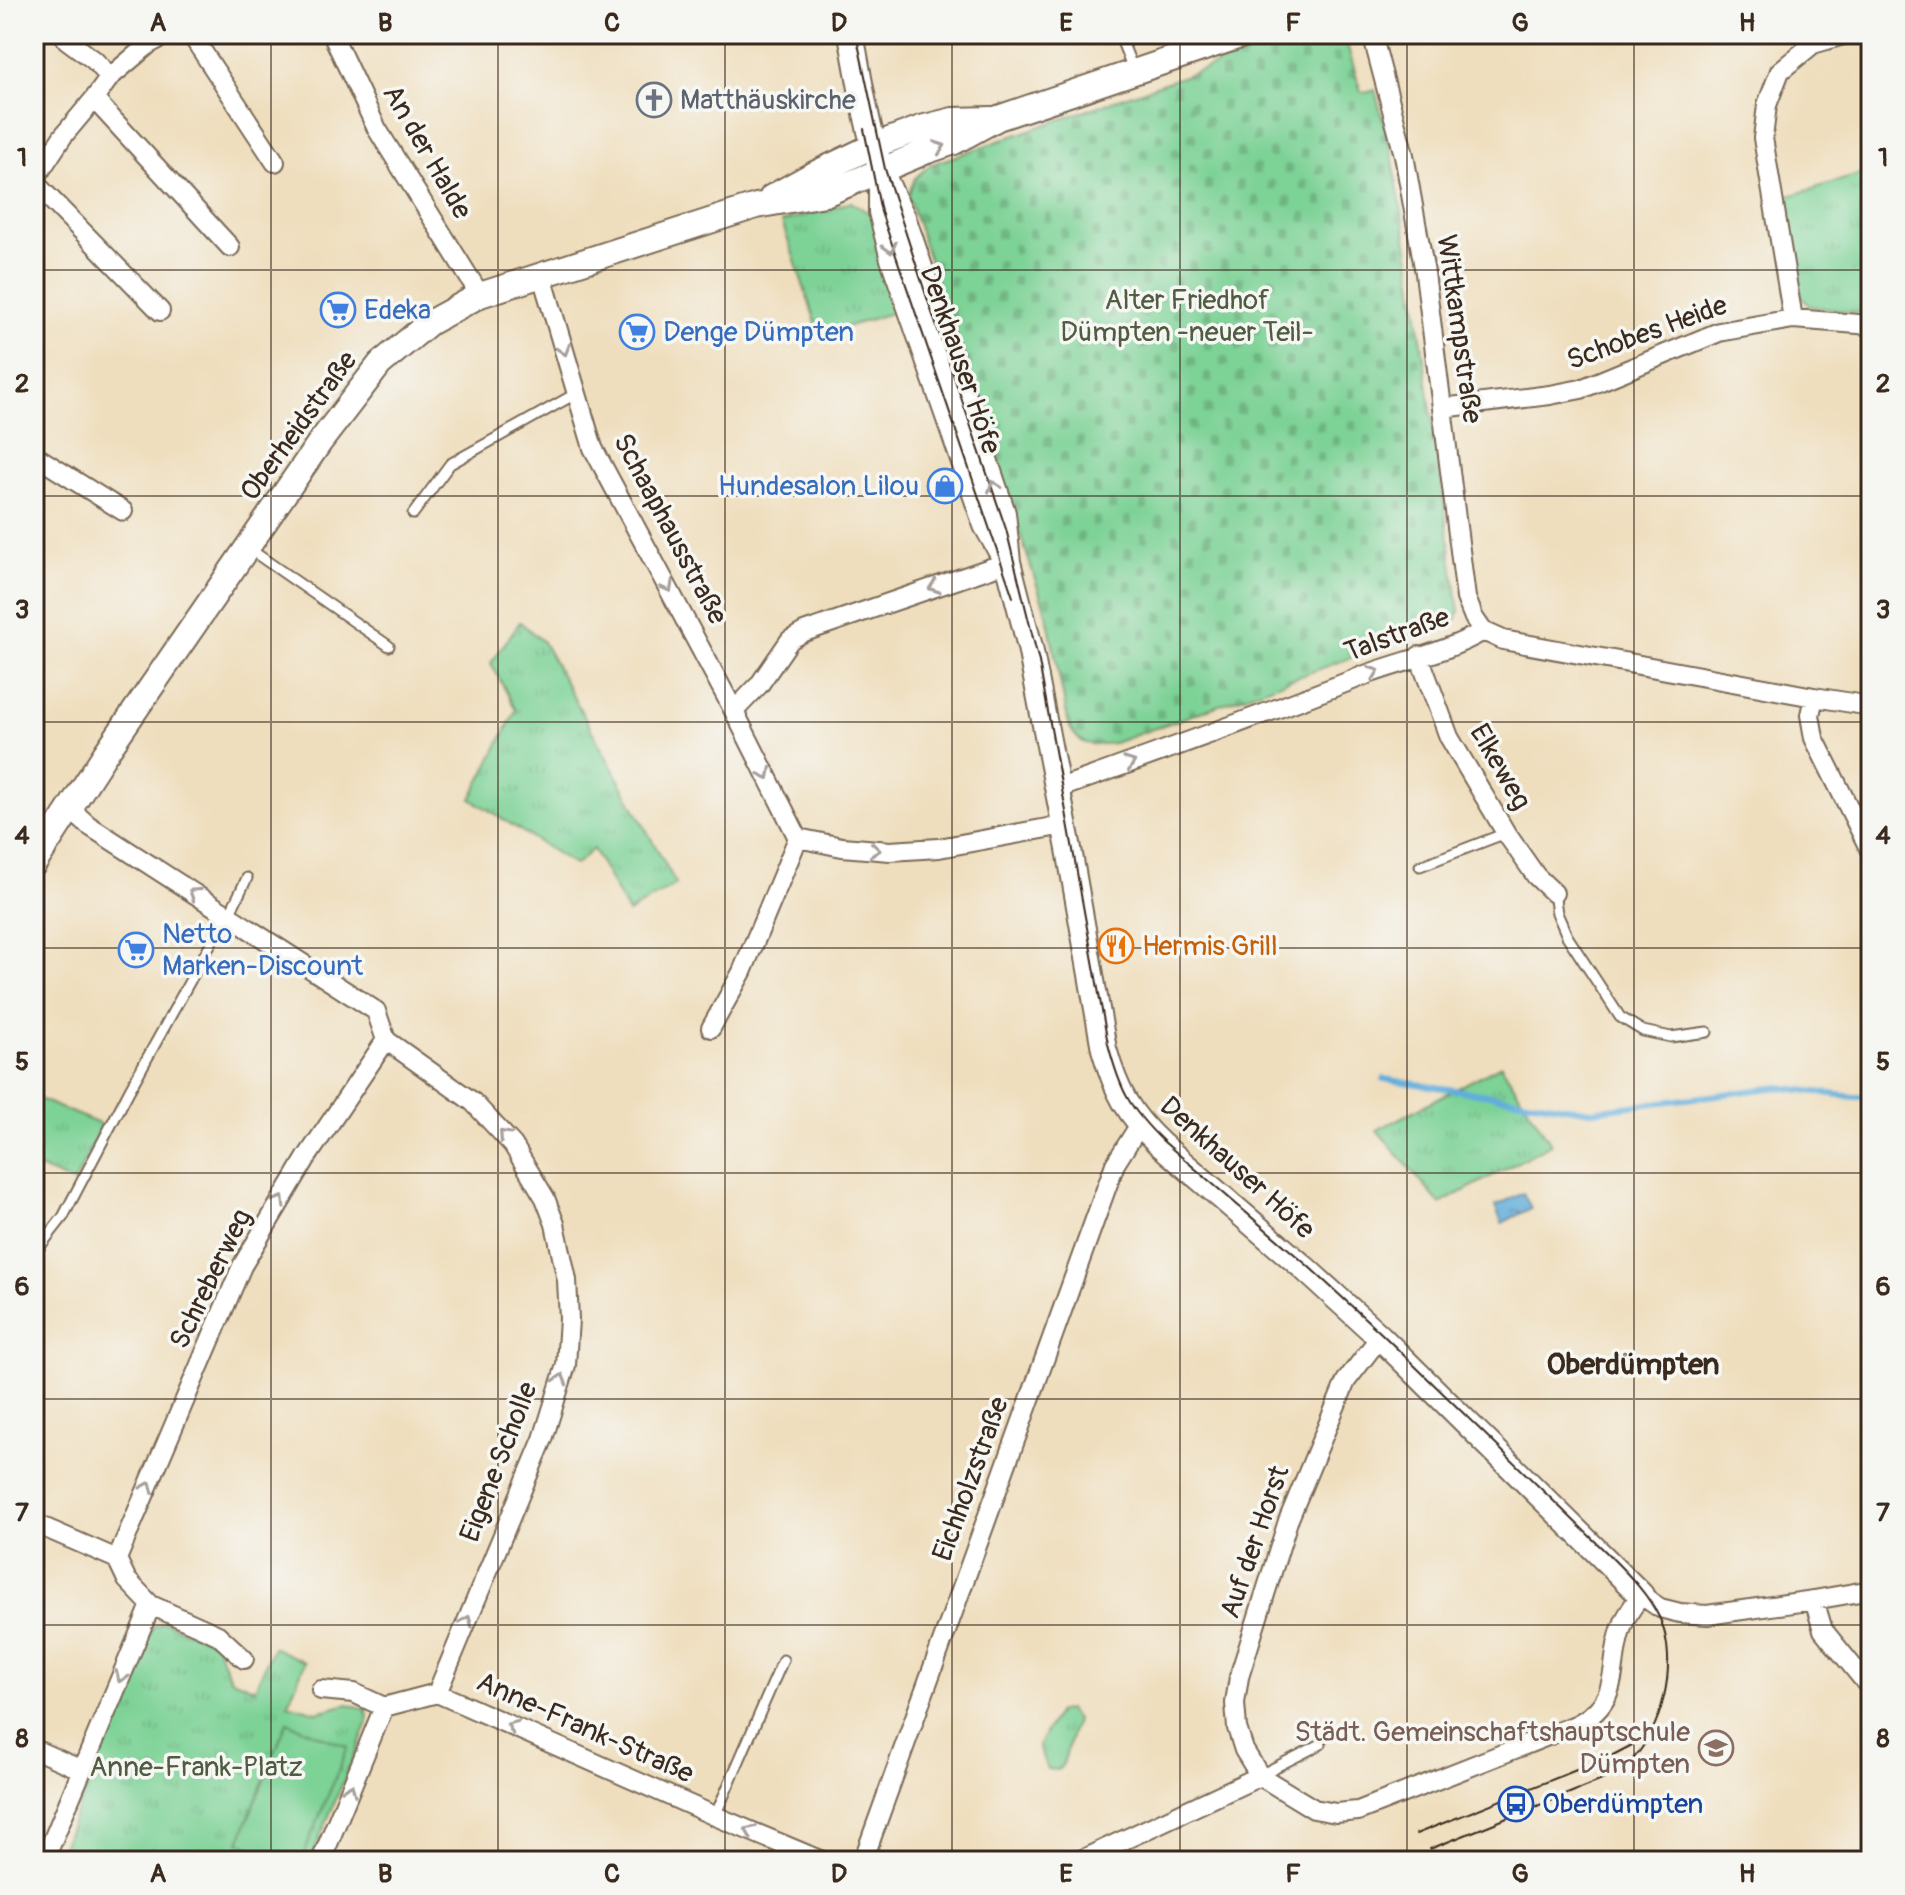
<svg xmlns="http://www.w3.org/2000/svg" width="1905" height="1895" viewBox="0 0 1905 1895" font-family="Pangolin,sans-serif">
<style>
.grass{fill:url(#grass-tufts);stroke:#5c7e5a;stroke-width:2}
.cemetery{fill:url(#cemetery-stones);stroke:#5c7e5a;stroke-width:2}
.pitch{fill:#7dd296;stroke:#5c7e5a;stroke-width:2}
.water{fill:url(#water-ripples);stroke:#4e6c7c;stroke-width:2}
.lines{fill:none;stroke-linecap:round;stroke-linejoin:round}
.stream{stroke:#61adda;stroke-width:6}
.lane-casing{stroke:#7a6956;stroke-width:13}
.street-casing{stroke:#7a6956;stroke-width:22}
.secondary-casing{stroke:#7a6956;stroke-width:28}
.lane{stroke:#fff;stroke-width:9}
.street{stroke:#fff;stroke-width:18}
.secondary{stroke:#fff;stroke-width:24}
.tram{stroke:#3b2a1e;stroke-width:2}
.oneway{stroke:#a79f9a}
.grid{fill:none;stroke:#3b2a1e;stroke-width:2;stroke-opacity:0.55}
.labels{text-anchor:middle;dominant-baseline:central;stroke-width:7;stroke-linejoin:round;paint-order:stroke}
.worship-label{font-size:28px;fill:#5b616d;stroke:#f6f6f2;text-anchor:start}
.street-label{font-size:28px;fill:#3b2a1e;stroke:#f6f6f2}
.park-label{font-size:28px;fill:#4f5c42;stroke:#f6f6f2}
.shop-label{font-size:28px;fill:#366cbe;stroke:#f6f6f2;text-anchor:start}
.food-label{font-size:28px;fill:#c56008;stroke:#f6f6f2;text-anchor:start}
.education-label{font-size:28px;fill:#785e54;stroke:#f6f6f2;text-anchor:end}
.transit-label{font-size:28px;fill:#164399;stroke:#f6f6f2;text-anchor:start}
.neighbourhood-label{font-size:30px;font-weight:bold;fill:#3b2a1e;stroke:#f6f6f2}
.neatline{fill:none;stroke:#3b2a1e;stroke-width:3}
.grid-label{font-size:26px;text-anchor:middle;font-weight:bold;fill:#3b2a1e}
</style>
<defs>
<pattern id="grass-tufts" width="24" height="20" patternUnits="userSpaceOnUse" patternTransform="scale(2)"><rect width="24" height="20" fill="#7dd296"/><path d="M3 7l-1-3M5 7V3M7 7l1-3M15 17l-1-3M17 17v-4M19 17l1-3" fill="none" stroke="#6db481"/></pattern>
<pattern id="cemetery-stones" width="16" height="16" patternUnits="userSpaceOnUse" patternTransform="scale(2)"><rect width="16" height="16" fill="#7dd296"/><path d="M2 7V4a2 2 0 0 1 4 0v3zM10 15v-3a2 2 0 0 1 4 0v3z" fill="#6db481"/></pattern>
<pattern id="water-ripples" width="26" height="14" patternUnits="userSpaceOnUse" patternTransform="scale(2)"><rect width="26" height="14" fill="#61adda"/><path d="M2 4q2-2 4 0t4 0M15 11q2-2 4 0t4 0" fill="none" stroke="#518db0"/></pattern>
</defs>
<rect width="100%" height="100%" fill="#f6f6f2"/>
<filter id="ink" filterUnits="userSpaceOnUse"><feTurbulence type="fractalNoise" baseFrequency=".0125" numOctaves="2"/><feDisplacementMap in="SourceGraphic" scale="16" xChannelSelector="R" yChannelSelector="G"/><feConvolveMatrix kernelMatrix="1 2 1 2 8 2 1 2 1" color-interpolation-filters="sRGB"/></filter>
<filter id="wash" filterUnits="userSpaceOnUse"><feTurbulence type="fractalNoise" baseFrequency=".006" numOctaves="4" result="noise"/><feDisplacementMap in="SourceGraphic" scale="32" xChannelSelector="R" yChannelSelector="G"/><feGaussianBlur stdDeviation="1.8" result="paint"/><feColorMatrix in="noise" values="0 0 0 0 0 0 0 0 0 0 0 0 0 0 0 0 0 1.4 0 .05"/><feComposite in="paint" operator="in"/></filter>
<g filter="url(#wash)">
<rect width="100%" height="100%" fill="#efdebd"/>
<path class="grass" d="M1871,171V315L1809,306L1801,295L1797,281L1786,197Z
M851,202L872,215L910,307L820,335L782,222Z
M520,622L543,642L676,884L628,913L593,849L575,865L471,799L516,710L491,663Z
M1501,1065L1551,1144L1440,1204L1377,1130Z
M34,1097L102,1125L74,1183L34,1166Z
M164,1622L215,1643L230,1678L255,1689L273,1647L305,1662L288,1704L317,1712L348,1704L367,1709L368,1723L310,1861H56L153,1627Z
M1068,1710L1076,1720L1063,1764L1058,1770L1047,1769L1038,1745L1058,1712Z"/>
<path class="cemetery" d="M1304,34H1344L1361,92L1375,90L1391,149L1411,266L1459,612L1456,620L1114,743C1092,746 1079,747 1069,725L1047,615L908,196L915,178L930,165Z"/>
<path class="pitch" d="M287,1722L348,1747L301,1861H286L239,1842Z"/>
<path class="water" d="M1523,1193L1531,1208L1502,1223L1495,1206Z"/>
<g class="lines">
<path class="stream" d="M1384,1079L1592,1111L1779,1087L1854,1097H1871"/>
</g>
</g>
<g filter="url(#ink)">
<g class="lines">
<g class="lane-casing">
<path id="lane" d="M1119,34L1133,69
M413,514L450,464L577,393
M248,548L389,646
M1420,866L1506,833
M1554,893L1557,913L1567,936L1620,1017L1643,1031L1671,1037L1707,1032
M229,915L247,878
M34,1254L63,1217L129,1091L227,914
M1260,1775L1321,1744
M715,1816L783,1660"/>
</g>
<g class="street-casing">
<path id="street" d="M63,34L67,40L94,60L110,77
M191,34L275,162
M332,34L377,129L480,295
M1372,34L1404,155L1425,273L1466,598L1474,618L1483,631
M94,99L230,247
M34,180L63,136L94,99L110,77L149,44L168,34
M34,182L160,311
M542,276L593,448L734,711L798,838L742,972L711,1028
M1793,319L1763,138L1767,105L1780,71L1813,44L1847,34
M1442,408L1550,395L1581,389L1719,332L1793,319L1871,325
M34,455L123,511
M1483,631L1503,640L1814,697L1871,706
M1419,656L1449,737L1506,833L1536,876L1554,893
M1814,697L1810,715L1814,738L1871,852
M734,711L759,685L790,640L804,632L1008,562
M1057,789C1161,752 1265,714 1368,674C1406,660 1448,652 1483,631
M70,809L88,825L376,1011L386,1040L473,1102L513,1145L545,1198L555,1224L567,1280L569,1319L566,1365L543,1439L437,1693
M798,838L842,847L890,851L939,848L1064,825
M1380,1337L1346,1381L1288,1521L1239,1677L1235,1703L1237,1728L1244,1750L1260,1776L1314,1809L1336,1813L1358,1811L1578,1724C1626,1698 1606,1662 1624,1622C1628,1613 1635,1603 1641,1595L1660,1608L1680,1613L1707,1615L1814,1600L1871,1590
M34,1523L117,1559L127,1580L151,1605L218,1635L244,1659
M117,1559L242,1266L307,1157L386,1040
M1814,1600L1823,1630L1871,1689
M321,1690L354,1693L384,1707L437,1693L715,1816L822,1861
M34,1749L82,1770
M44,1861L151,1605
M321,1861L384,1707
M863,1861L1115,1164L1142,1121
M1079,1861L1260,1776"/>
</g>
<g class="secondary-casing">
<path id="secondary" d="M851,34C863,96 870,161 903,217L1003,513L1008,562L1030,647L1069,849L1104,1049C1116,1091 1128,1114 1160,1144L1303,1267L1380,1337L1641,1595
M881,180V212L893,259L986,525L1004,557
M772,197L810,176L873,146L921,128L953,120L991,119
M34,864L105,754L320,442L380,364L429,323L480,295L756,206L825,194L927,151L954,142L998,118L1246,34"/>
</g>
<use href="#lane" class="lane"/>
<use href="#street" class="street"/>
<use href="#secondary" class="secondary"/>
<path class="tram" d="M856,34L885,169L926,295L1006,529L1039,662L1108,1044C1120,1090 1129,1108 1163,1141L1307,1265L1382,1334L1606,1552C1626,1572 1648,1593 1660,1619C1679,1662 1663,1732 1628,1764C1621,1771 1611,1775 1602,1780L1430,1849
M864,129L881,212L1013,597
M1416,1834L1609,1757L1634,1744L1644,1734"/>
</g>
<defs><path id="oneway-chevron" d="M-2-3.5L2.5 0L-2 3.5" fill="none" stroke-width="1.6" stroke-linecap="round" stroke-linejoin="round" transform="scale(2)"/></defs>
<g class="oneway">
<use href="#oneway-chevron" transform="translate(940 147) rotate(-19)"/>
<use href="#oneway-chevron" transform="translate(890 248) rotate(75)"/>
<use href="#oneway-chevron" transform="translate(564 350) rotate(73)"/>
<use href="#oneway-chevron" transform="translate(994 486) rotate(-109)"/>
<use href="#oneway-chevron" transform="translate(668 587) rotate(62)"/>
<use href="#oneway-chevron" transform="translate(934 587) rotate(161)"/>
<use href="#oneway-chevron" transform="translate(1374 672) rotate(-21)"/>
<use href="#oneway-chevron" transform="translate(1130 763) rotate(-20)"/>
<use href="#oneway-chevron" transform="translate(766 774) rotate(63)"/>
<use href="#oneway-chevron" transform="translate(875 850) rotate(5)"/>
<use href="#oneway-chevron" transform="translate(194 893) rotate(-147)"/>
<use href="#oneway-chevron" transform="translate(504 1135) rotate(-132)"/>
<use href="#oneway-chevron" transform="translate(280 1201) rotate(-59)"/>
<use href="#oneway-chevron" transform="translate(561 1379) rotate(-73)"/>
<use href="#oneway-chevron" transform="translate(148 1487) rotate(-67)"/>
<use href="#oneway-chevron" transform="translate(467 1621) rotate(-68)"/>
<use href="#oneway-chevron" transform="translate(121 1677) rotate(113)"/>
<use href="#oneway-chevron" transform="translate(512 1726) rotate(-156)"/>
<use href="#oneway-chevron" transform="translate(350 1789) rotate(-68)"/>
<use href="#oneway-chevron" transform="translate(750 1831) rotate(-157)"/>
</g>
</g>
<path class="grid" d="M271,34V1861M498,34V1861M725,34V1861M952,34V1861M1180,34V1861M1407,34V1861M1634,34V1861M34,270H1871M34,496H1871M34,722H1871M34,948H1871M34,1173H1871M34,1399H1871M34,1625H1871"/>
<defs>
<g id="church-ring" transform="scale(1.8)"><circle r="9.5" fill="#f6f6f2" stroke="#6b7280" stroke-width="1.5"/><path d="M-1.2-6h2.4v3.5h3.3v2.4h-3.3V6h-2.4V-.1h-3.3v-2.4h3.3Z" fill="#6b7280"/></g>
<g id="supermarket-ring" transform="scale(1.8)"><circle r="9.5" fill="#f6f6f2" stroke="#3f7fe0" stroke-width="1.5"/><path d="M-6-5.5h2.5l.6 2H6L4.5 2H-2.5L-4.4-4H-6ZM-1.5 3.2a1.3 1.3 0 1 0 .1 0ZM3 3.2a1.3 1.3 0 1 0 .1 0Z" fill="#3f7fe0"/></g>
<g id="shop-ring" transform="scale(1.8)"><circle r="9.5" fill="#f6f6f2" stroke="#3f7fe0" stroke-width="1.5"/><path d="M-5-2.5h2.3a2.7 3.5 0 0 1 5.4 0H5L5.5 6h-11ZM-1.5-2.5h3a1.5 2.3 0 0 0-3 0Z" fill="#3f7fe0"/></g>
<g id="restaurant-ring" transform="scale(1.8)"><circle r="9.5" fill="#f6f6f2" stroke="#e8710a" stroke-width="1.5"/><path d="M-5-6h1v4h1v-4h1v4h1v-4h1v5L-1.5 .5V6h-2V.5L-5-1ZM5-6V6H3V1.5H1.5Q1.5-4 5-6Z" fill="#e8710a"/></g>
<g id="school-ring" transform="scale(1.8)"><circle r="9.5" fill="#f6f6f2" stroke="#8d6e63" stroke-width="1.5"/><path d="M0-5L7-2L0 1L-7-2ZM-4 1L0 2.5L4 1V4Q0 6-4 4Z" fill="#8d6e63"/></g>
<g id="bus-ring" transform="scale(1.8)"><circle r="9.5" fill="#f6f6f2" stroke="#1a4fb4" stroke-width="1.5"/><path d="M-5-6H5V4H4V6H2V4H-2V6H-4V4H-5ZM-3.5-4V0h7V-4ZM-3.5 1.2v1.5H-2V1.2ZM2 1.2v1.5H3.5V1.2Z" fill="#1a4fb4"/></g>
</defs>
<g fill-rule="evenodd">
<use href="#church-ring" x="654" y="100"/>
<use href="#supermarket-ring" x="338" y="310"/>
<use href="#supermarket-ring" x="637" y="332"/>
<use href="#shop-ring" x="945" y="486"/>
<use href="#restaurant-ring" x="1116" y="946"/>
<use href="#supermarket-ring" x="136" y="950"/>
<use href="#school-ring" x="1716" y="1748"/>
<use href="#bus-ring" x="1516" y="1804"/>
</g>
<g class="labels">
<g class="worship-label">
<text x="680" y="100">Matthäuskirche</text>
</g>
<g class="street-label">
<text transform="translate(427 152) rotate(60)">An der Halde</text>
<text transform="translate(1459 329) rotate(82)">Wittkampstraße</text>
<text transform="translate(1647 333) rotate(-20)">Schobes Heide</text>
<text transform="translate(960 360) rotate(71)">Denkhauser Höfe</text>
<text transform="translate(299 426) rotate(-54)">Oberheidstraße</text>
<text transform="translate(670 529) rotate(62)">Schaaphausstraße</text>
<text transform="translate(1397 635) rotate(-20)">Talstraße</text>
<text transform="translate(1500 767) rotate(60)">Elkeweg</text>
<text transform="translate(1237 1168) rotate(42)">Denkhauser Höfe</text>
<text transform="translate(211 1279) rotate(-64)">Schreberweg</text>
<text transform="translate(499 1462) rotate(-69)">Eigene Scholle</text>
<text transform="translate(971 1479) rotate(-70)">Eichholzstraße</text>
<text transform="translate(1255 1542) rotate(-71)">Auf der Horst</text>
<text transform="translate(585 1728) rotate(24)">Anne-Frank-Straße</text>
</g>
<g class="park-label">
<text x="1187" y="300">Alter Friedhof<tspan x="1187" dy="32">Dümpten -neuer Teil-</tspan></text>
<text x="196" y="1767">Anne-Frank-Platz</text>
</g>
<g class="shop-label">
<text x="364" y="310">Edeka</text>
<text x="663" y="332">Denge Dümpten</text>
<text x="919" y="486" text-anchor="end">Hundesalon Lilou</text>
<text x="162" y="934">Netto<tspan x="162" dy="32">Marken-Discount</tspan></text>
</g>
<g class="food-label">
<text x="1142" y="946">Hermis Grill</text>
</g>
<g class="education-label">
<text x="1690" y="1732">Städt. Gemeinschaftshauptschule<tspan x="1690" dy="32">Dümpten</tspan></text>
</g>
<g class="transit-label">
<text x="1542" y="1804">Oberdümpten</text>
</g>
<g class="neighbourhood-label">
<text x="1633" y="1364">Oberdümpten</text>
</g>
</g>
<rect width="1905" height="1895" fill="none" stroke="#f6f6f2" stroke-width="88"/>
<rect x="44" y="44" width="1817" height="1807" class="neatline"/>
<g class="grid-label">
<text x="158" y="31">A</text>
<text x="385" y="31">B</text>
<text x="612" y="31">C</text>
<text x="839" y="31">D</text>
<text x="1066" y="31">E</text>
<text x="1293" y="31">F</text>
<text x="1520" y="31">G</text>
<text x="1747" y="31">H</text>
<text x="22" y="166">1</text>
<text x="1883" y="166">1</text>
<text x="22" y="392">2</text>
<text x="1883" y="392">2</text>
<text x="22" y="618">3</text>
<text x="1883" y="618">3</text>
<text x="22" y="844">4</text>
<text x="1883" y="844">4</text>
<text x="22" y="1070">5</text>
<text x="1883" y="1070">5</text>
<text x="22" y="1295">6</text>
<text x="1883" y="1295">6</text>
<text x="22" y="1521">7</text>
<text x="1883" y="1521">7</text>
<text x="22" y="1747">8</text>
<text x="1883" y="1747">8</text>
<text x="158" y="1882">A</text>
<text x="385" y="1882">B</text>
<text x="612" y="1882">C</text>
<text x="839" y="1882">D</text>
<text x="1066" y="1882">E</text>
<text x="1293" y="1882">F</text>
<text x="1520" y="1882">G</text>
<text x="1747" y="1882">H</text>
</g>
</svg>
